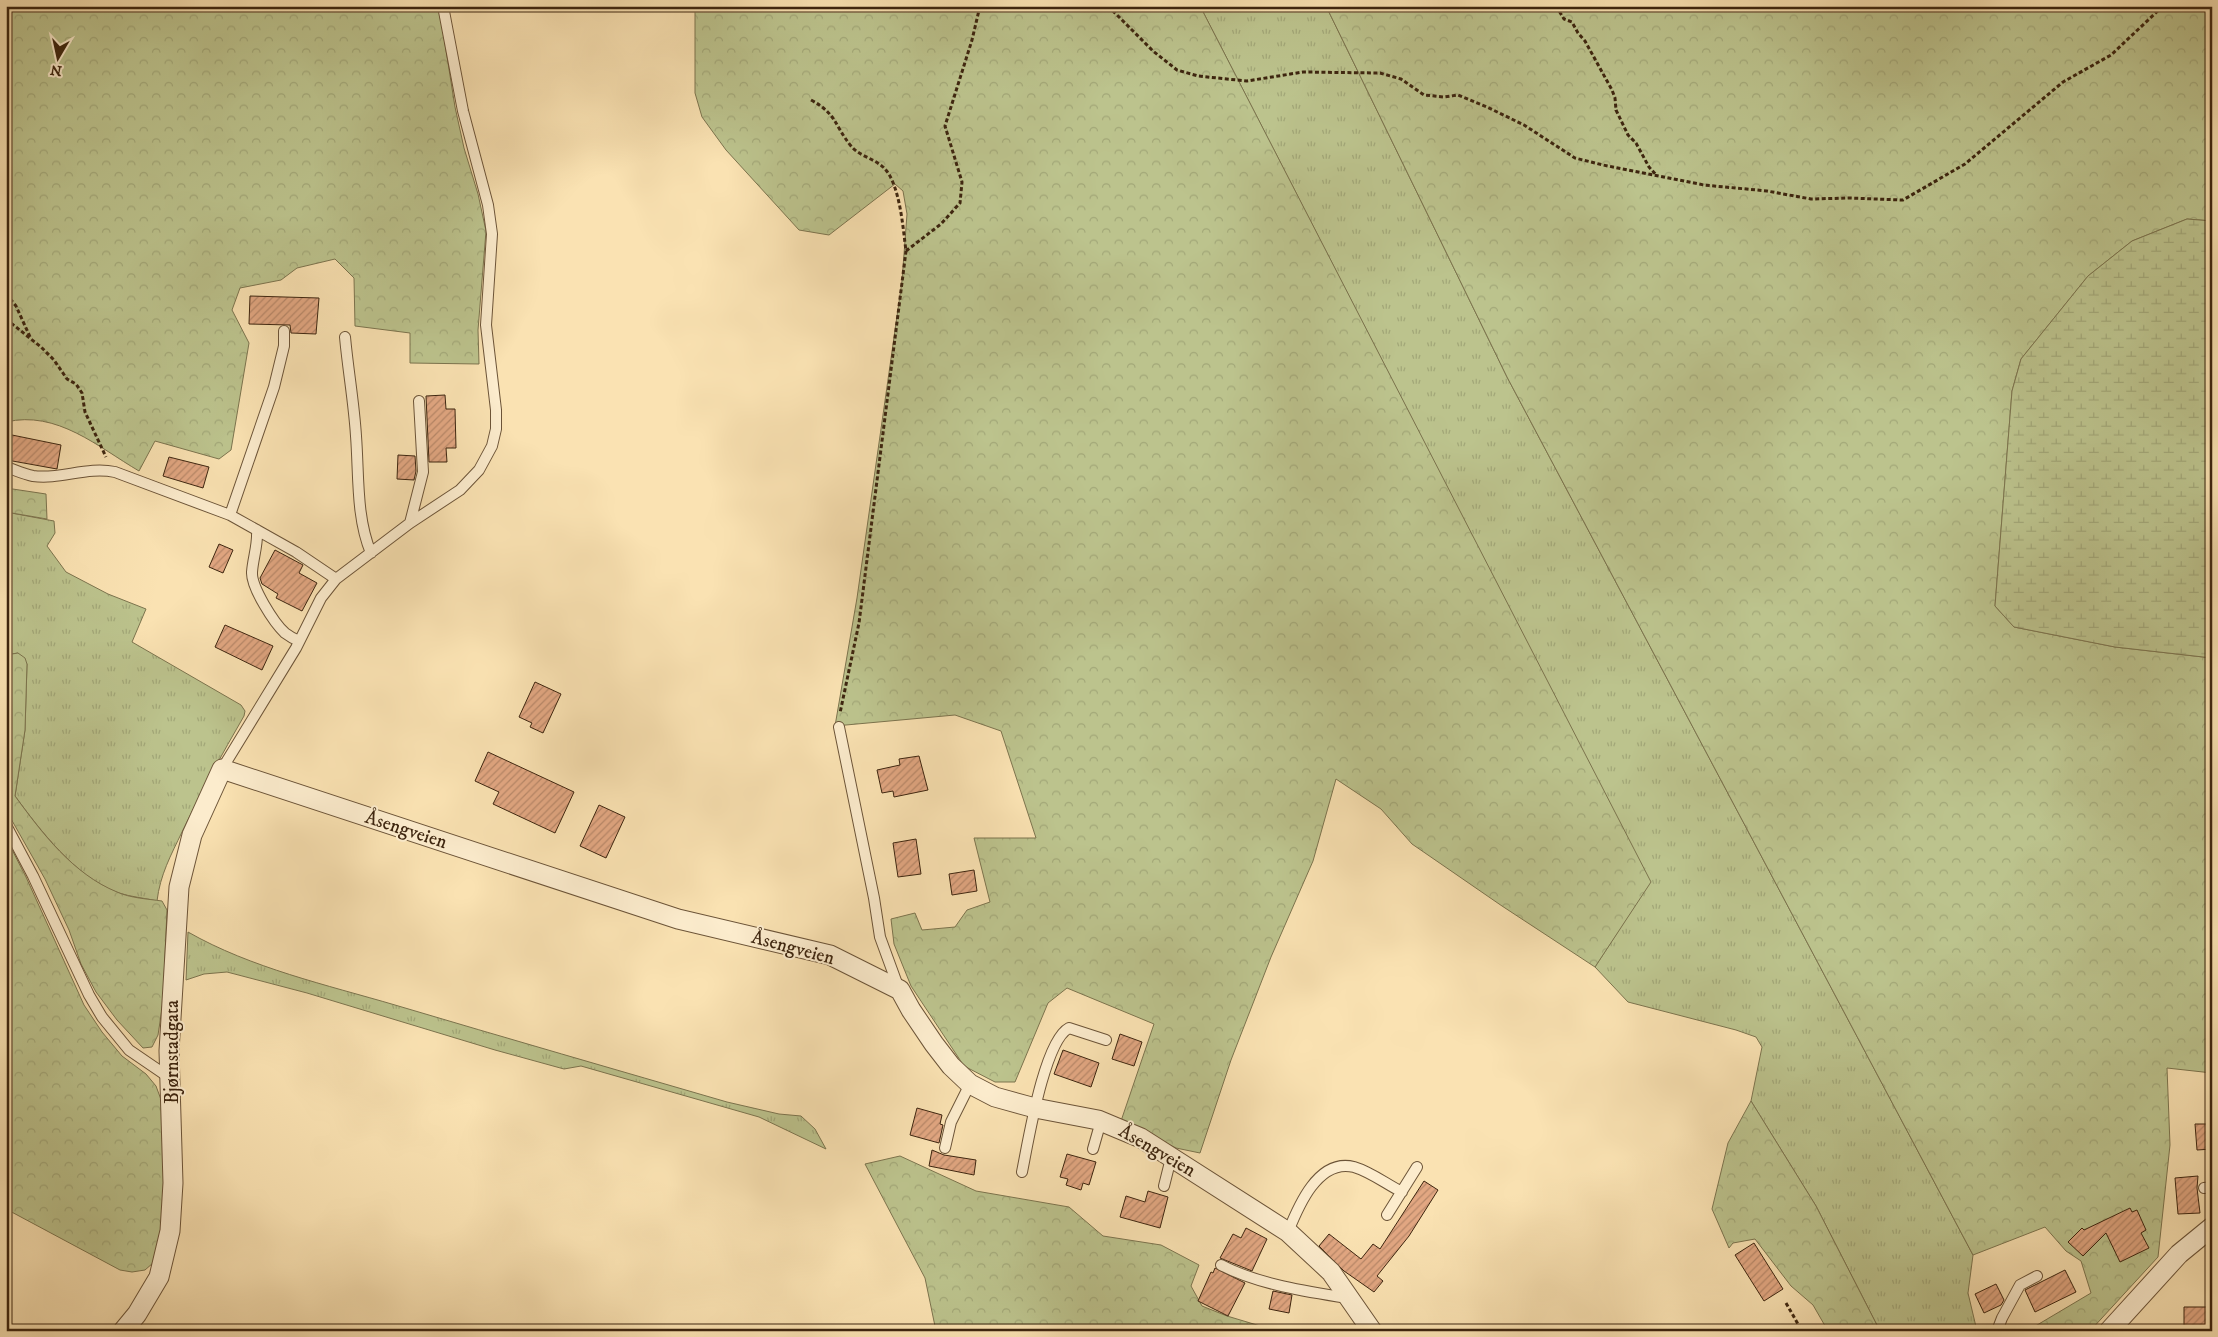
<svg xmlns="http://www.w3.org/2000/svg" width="2218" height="1337" viewBox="0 0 2218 1337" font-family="'IM FELL DW Pica',serif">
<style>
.grass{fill:url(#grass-tufts);stroke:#7c744e}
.forest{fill:url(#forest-crowns);stroke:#7c744e}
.wetland{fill:url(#wetland-marsh);stroke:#7c744e}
.building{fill:url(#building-hatch);stroke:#3d250f}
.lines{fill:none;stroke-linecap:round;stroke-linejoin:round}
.lane-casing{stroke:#6c5438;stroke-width:12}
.street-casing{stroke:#6c5438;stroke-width:21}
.path{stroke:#3d250f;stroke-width:3;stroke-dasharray:4 2.5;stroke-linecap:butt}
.lane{stroke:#fceccd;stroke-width:10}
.street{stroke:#fceccd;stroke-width:19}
.labels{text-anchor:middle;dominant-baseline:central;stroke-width:4;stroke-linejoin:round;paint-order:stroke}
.street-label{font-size:19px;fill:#3d250f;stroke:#fceccd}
</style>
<defs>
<pattern id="grass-tufts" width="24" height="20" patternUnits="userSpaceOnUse" patternTransform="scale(1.25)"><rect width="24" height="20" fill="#bcc38d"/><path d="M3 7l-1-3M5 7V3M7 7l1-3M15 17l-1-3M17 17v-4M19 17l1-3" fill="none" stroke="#a2a778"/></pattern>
<pattern id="forest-crowns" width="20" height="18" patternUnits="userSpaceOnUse" patternTransform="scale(1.25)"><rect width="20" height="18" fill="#bcc38d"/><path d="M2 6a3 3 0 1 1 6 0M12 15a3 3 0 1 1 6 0" fill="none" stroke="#a2a778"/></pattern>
<pattern id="wetland-marsh" width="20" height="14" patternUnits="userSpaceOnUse" patternTransform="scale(1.25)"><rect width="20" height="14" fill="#bcc38d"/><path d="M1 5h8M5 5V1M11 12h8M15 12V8" fill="none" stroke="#a2a778"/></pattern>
<pattern id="building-hatch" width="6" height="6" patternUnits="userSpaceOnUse" patternTransform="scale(1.25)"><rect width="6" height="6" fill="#e2a782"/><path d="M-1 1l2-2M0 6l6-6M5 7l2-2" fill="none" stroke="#b88869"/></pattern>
</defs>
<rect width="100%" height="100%" fill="#fae2b2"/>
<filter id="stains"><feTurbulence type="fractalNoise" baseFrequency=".004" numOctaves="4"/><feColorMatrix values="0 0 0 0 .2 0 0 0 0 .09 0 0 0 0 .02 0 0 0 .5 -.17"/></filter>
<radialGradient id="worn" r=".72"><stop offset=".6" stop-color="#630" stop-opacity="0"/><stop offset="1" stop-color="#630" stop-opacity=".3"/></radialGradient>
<path class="grass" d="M1200,6H1326L1507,377L1973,1255L1968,1293L1977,1331H1880L1816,1206L1751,1101L1762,1047L1756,1037L1736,1030L1628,1002L1595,967L1650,882Z
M6,512L54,521L55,533L47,546L66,572L108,594L146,609L132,642L241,705L245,711L244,716C222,754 201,792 182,832C171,855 160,875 157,901C145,898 131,897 119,893C77,879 40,830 15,796L25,730L27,664L18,653L6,655Z
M188,932C251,968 327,985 395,1005C506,1038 617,1070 727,1102L779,1114L801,1116L815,1129L826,1149L759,1117L581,1066L564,1069L495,1050L307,993L227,972L204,974L186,980Z"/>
<path class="forest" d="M6,6H439L455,107L464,148L478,194L486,231L478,330L479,364L410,363V333L355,326L354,278L335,259L297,268L281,280L240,288L232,310L249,343L231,450L219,459L155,441L139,471C98,447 57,410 6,422Z
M695,6H1200L1651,882L1595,967L1502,906L1412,844L1381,809L1336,779L1313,861L1271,957L1231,1060L1200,1153L1176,1148L1121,1121L1154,1024L1067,988L1048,1003L1015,1082H995L964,1066L911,986L894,944L891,919L915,913L922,930L955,927L967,910L990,902L974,838H1036L1001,731L955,715L835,726L857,598L902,281L907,214L903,191L895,184L829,235L799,230L726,150L702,117L695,93Z
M1326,6H2212V221L2187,219L2132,241L2088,276L2021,359L2012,391L1995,606L2014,627L2115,647L2212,658V1073L2167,1068L2170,1145L2158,1257L2090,1331H2027L2091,1293L2081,1261L2066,1251L2045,1227L1973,1255L1507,377Z
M6,488L46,494L47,519L6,512Z
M18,653L25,658L27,664L25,730L15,796C42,833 73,874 117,892C130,898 148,899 162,901L167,910L163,1002L158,1035L152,1047L143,1048L117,1020L96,992L81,964L69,930L45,879L6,810V655Z
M6,838L26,877L84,1005L102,1032L122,1056L146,1074L156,1086L163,1105L164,1198L160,1240L153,1263L145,1270L132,1272L120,1270L6,1209Z
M1751,1101L1816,1206L1880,1331H1828L1813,1305L1791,1286L1755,1239L1733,1243L1729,1248L1712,1209L1728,1143Z
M900,1156L976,1191L1069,1207L1103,1236L1161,1245L1199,1265L1191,1286L1202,1306L1227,1316L1277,1331H936L925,1278L865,1164Z"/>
<path class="wetland" d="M2187,219L2212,221V658L2115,647L2014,627L1995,606L2012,391L2021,359L2088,276L2132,241Z"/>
<path class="building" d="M250,296L319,298L316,334L291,333L290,325L249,324Z
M445,395L446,409H455L456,448H446L447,462H429L426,396Z
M12,435L61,445L57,469L7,460Z
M398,455L415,456L416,471L414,480L397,479Z
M169,457L209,467L203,488L163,476Z
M219,544L233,550L223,573L209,567Z
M275,550L303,565L299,573L317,583L302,611L276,598L278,594L262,584L260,578Z
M225,625L273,646L262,670L215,647Z
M535,682L561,694L543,733L530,727L532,723L519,717Z
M488,752L574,792L555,833L493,804L499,792L475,781Z
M919,756L928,790L894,797L893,791L882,793L877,770L900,765L899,759Z
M599,805L625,817L606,858L580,846Z
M916,839L921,874L898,877L893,843Z
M974,870L977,891L952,895L949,874Z
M1120,1034L1142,1042L1134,1066L1112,1059Z
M1063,1050L1099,1063L1091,1087L1054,1074Z
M917,1108L942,1115L940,1124L943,1125L939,1143L910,1135Z
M2195,1124H2212V1149L2197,1150Z
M932,1150L944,1155L976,1160L974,1175L929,1166Z
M1067,1154L1096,1162L1089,1185L1083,1183L1081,1190L1066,1185L1068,1179L1060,1177Z
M2198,1176L2197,1188L2200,1213L2178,1214L2175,1178Z
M1424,1181L1438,1190L1409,1236L1377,1276L1383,1281L1374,1292L1344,1271L1319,1246L1329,1234L1361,1259L1373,1244L1380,1249Z
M1148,1191L1168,1197L1160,1228L1120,1217L1126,1196L1145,1202Z
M2130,1208L2132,1212L2137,1210L2146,1230L2141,1233L2149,1248L2120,1262L2106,1233L2083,1256L2068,1242L2082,1228L2084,1230Z
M1246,1228L1267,1239L1252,1271L1220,1258L1233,1234L1241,1238Z
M1754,1243L1783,1289L1764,1301L1735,1255Z
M1215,1268L1245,1283L1228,1316L1198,1301L1211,1272L1213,1273Z
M2065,1270L2076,1292L2035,1312L2025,1290Z
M1996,1284L2004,1300L2001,1305L1984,1313L1975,1294Z
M1273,1291L1292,1295L1289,1313L1269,1309Z
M2184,1307H2211L2212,1331H2184Z"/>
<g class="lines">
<g class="lane-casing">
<path id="lane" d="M345,337C348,370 354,403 356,436C359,475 356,517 371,553
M6,467C15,470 23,474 33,476C60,480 87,466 115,472L230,515L296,552L336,579
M230,515L274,387L284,346V331
M410,523L423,472L419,401
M257,530C258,545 253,558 252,572C251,587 274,623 285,633C289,636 294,639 299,641
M839,727L874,898L880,937L899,989
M222,769L296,648L321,598L336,579L410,523L460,490L479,470L492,446L496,429V410L486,325L492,234L488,205L463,111L443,6
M6,825L33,876L89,995L102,1017L129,1050L170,1078
M945,1148L951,1122L970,1084
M1093,1149L1101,1121
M1022,1172C1028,1143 1044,1041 1069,1028L1106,1040
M1164,1186L1171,1158
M2204,1188L2212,1187
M1387,1215L1417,1167
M1288,1232C1298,1207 1318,1158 1354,1167C1371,1172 1386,1184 1402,1192
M1221,1265C1257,1284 1308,1292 1348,1298
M1997,1331L2002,1318L2020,1285L2037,1276"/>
</g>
<g class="street-casing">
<path id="street" d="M123,1331L137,1314L159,1277L170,1231L173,1183L169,1051L179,887L192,835L222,769L678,919L830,955L900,990L911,1010L934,1044L951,1066L970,1084L995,1097L1035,1108L1098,1120L1141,1138L1288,1232L1331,1272L1372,1331
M2109,1331L2179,1254L2212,1227"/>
</g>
<path class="path" d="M1108,6L1153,51L1177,70L1198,76L1247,81L1303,72L1380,73L1401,79L1424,95L1444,97L1458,95L1487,107L1524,125L1575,158L1603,165L1704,185L1767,191L1811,199L1849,198L1903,200L1965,164L2063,82L2111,55L2163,6
M1556,6L1564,19L1572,22L1578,33L1585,41L1612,90L1615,98L1616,110L1628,135L1636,143L1649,167L1657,176
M811,100C837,114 834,125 851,146C859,156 873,158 883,167C900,182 903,229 906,251L859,623L840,713
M906,251L941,224L960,203L962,182L945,126L972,40L980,6
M6,294L16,306L31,339
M6,319L41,347L54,360L67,379L76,384L82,393L85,412L106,457
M1786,1303L1802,1331"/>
<use href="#lane" class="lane"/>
<use href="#street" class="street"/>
</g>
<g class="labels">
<g class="street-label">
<text transform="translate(406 830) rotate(18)">Åsengveien</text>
<text transform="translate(793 948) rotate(15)">Åsengveien</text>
<text transform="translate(172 1052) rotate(-90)">Bjørnstadgata</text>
<text transform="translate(1157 1151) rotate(30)">Åsengveien</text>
</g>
</g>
<rect width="2218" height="1337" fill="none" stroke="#fae2b2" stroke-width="25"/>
<rect x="8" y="8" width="2203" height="1322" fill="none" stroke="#3d250f" stroke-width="2.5"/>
<rect x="12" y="12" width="2193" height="1312" fill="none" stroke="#3d250f"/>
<g transform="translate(58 58) rotate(189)" stroke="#fceccd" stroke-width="4" paint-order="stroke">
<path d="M0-4L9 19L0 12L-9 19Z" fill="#3d250f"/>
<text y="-8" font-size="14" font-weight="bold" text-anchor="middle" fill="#3d250f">N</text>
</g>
<rect width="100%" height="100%" filter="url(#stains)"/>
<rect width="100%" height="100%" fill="url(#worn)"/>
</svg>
